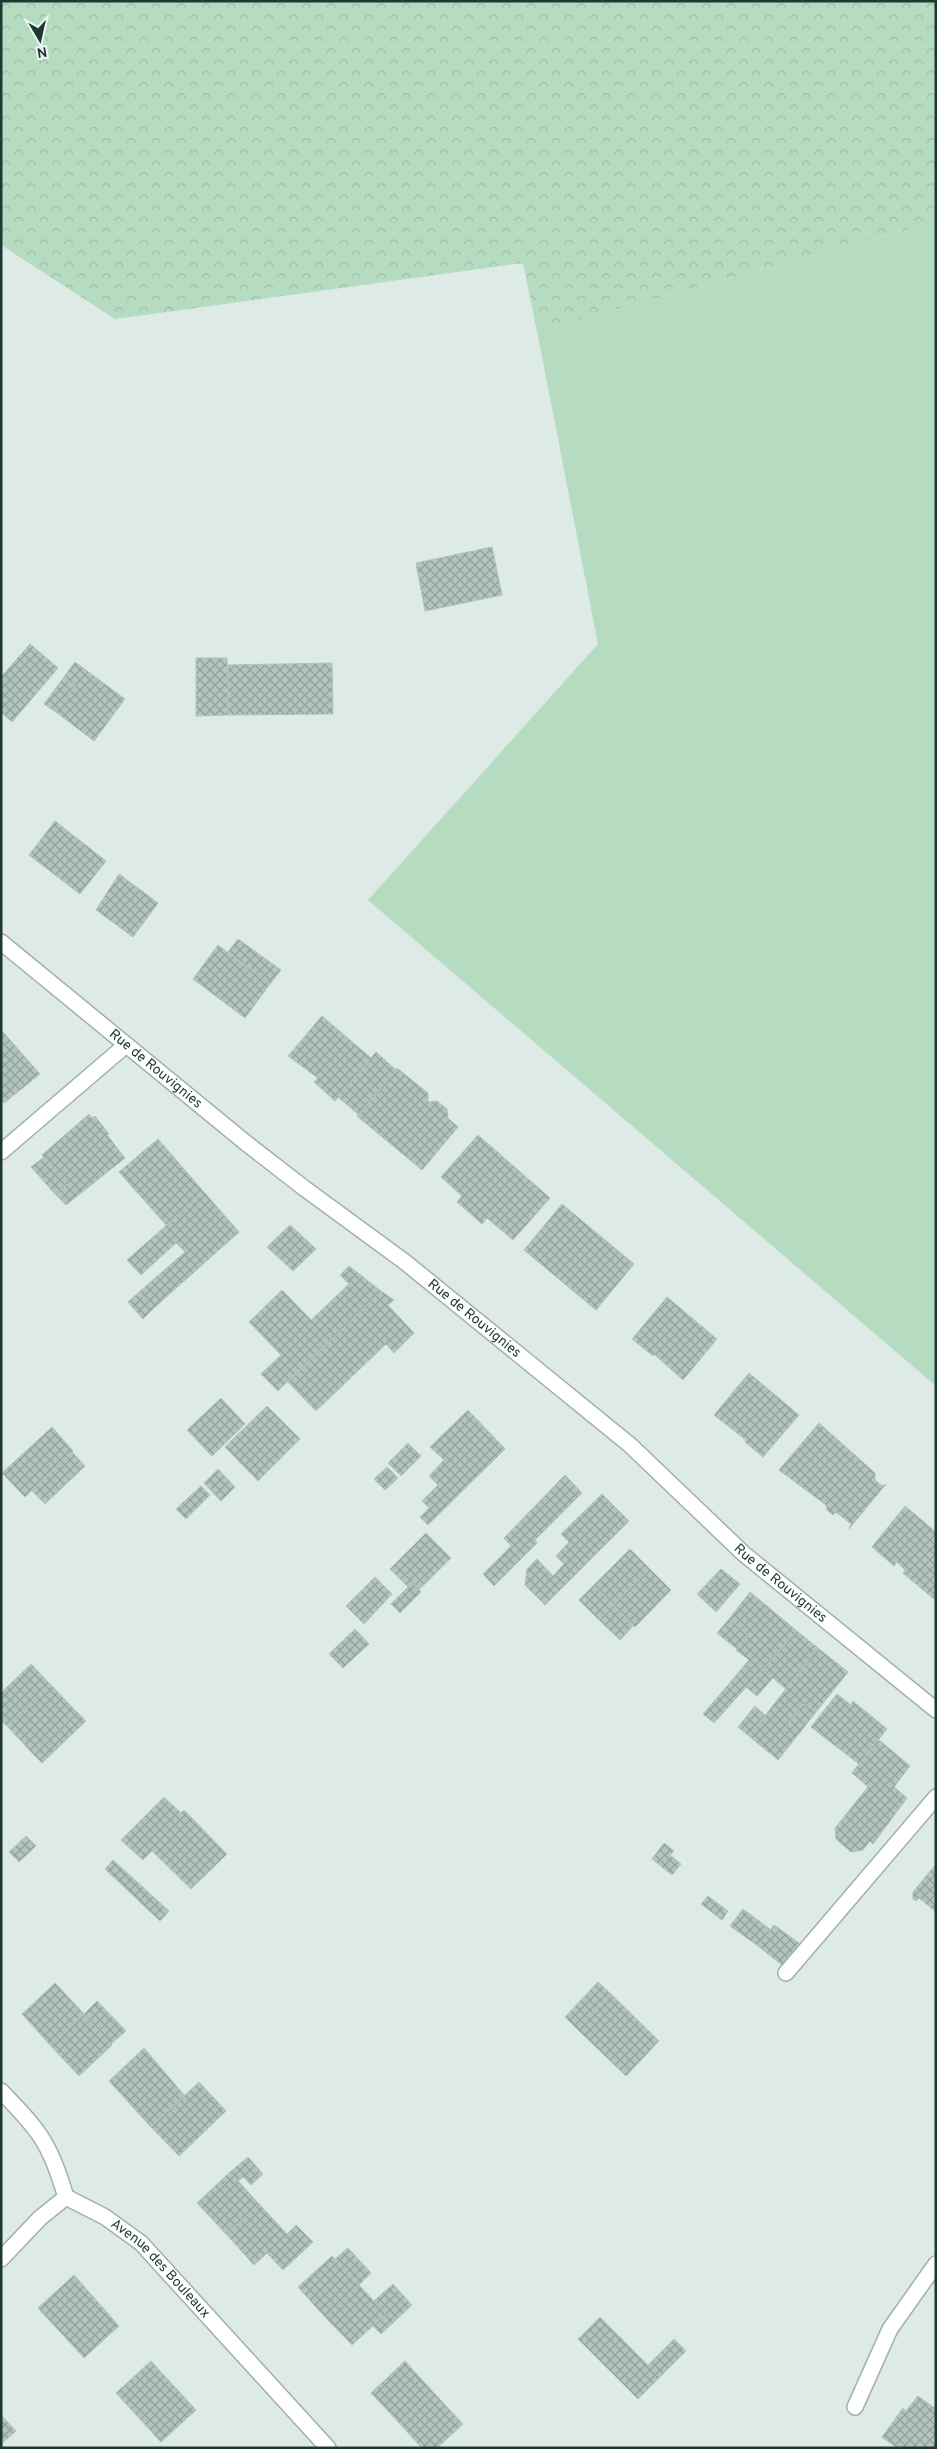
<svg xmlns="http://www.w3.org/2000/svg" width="937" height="2449" viewBox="0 0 937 2449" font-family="Overpass,sans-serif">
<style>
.grass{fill:#b5dcc1}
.forest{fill:url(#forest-crowns)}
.building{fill:url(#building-cross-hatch);stroke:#afc3bc}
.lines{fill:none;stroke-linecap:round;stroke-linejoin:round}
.service-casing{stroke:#a0b1ac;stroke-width:18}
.minor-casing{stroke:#a0b1ac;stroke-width:18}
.tertiary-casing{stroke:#a0b1ac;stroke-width:18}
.service{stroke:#fff;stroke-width:15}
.minor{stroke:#fff;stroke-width:15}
.tertiary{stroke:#fff;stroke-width:15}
.labels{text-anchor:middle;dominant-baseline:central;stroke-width:4;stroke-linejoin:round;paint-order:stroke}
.street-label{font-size:14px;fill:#1e3933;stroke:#edf6f2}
</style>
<defs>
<pattern id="forest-crowns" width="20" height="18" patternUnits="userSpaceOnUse" patternTransform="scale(1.25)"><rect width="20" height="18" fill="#b5dcc1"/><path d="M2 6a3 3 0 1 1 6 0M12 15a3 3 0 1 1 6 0" fill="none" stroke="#9bbea6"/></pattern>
<pattern id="building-cross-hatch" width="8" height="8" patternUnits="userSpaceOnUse" patternTransform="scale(1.25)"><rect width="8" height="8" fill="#b2c4be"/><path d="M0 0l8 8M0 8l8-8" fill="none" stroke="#90a09b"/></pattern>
</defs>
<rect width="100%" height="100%" fill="#ddeae5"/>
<path class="grass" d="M936,222V1386L368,900L598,644L537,331Z"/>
<path class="forest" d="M1,1H936V222L537,331L523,263L115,319L1,245Z"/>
<path class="building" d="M492,547L502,595L425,611L416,563Z
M30,644L58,668L12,722L1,712V677Z
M196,658H227L228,715L196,716Z
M75,662L125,699L94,741L56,712L75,685L64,677Z
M332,663L333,714L228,715V665Z
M64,677L75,685L56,712L44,704Z
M55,821L106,861L80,894L29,855Z
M119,874L158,903L133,937L96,910Z
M238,939L281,970L270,984L228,952Z
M218,945L270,984L245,1018L193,979Z
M322,1016L371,1058L335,1101L314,1082L318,1078L288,1056Z
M1,1030L11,1041L1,1049Z
M11,1041L40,1074L4,1103L1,1099V1049Z
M376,1052L396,1070L359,1115L338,1097Z
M397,1068L428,1093V1102L437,1101L447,1109L448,1118L458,1127L422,1170L357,1116Z
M89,1114L92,1118L95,1116L109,1134L107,1135L125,1158L66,1205L55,1194L66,1185L42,1155Z
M478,1135L550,1198L513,1240L487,1218L482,1224L457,1202L462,1196L441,1177Z
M158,1139L204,1192L166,1225L119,1172Z
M44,1157L66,1185L55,1194L31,1167Z
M204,1192L239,1232L154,1308L139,1292L185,1252L176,1243L141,1275L127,1260Z
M562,1204L634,1264L596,1310L524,1250Z
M290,1225L316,1249L293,1271L267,1247Z
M349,1266L381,1291L278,1391L261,1374L281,1355L249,1322L282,1290L311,1320L349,1284L340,1275Z
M381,1291L394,1300L388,1305L414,1333L394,1353L386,1344L316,1411L288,1382Z
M139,1292L154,1308L143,1319L128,1302Z
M667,1297L717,1339L683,1380L654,1354L653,1356L632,1339Z
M749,1373L799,1415L763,1457L745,1442L746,1440L714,1415Z
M221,1398L245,1424L212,1456L187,1430Z
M267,1406L300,1439L258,1481L225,1447Z
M468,1410L505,1449L428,1525L420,1517L429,1508L422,1501L438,1485L429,1476L444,1460L430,1447Z
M819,1423L875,1473V1480L882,1486L886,1484L849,1529L851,1524L836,1512L833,1515L827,1510L826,1505L779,1470Z
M52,1427L73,1451L25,1497L2,1473Z
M408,1443L421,1456L401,1476L388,1463Z
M72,1452L85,1466L45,1504L32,1491Z
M387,1467L398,1478L385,1490L374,1479Z
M218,1469L235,1487L221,1501L204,1483Z
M565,1475L582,1493L535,1540L537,1543L522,1558L504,1538Z
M201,1486L210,1495L186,1519L176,1509Z
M602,1494L629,1521L545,1605L525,1585L527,1569L537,1559L553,1576L564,1564L556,1556L569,1542L561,1534Z
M905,1506L936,1532L935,1600L903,1573L905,1570L897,1562L894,1566L872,1547Z
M426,1533L451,1558L424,1585L410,1572L401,1580L390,1569Z
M511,1546L522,1558L494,1586L483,1574Z
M630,1549L650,1569L614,1605L594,1585Z
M650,1569L671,1590L635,1627L614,1605Z
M721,1569L740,1584L716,1612L697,1594Z
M410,1572L424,1585L419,1589L413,1582L408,1587L401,1580Z
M375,1577L392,1594L364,1624L346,1606Z
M413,1582L421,1592L400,1613L391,1604Z
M594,1585L614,1605L599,1620L579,1600Z
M750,1592L797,1631L739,1695L728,1685L749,1660L736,1650L748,1635L729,1619Z
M614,1605L634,1625L620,1640L599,1620Z
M729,1619L748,1635L737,1649L717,1633Z
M355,1629L369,1644L343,1668L329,1654Z
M797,1631L818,1648L786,1689L773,1678L757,1696L746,1687Z
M818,1648L848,1672L816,1712L804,1704L782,1731L794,1740L778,1760L749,1736Z
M31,1664L50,1684L7,1726L1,1721V1693Z
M50,1684L77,1712L33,1754L7,1726Z
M728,1685L739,1695L714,1723L703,1714Z
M837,1694L851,1705L853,1701L887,1729L859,1764L811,1727Z
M804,1704L816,1712L794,1740L782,1731Z
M755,1706L765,1715L749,1736L738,1727Z
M77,1712L86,1721L42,1763L33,1754Z
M878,1739L910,1766L894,1787L907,1798L873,1844L870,1841L863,1850L851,1852L836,1839L835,1828L868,1787L852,1773Z
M164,1797L181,1813L184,1810L227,1854L191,1889L152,1851L143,1860L121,1840Z
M26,1836L36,1846L19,1862L9,1852Z
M664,1843L674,1851L670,1855L681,1864L672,1875L652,1859Z
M113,1860L169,1911L160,1921L105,1869Z
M936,1864V1912L919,1898L916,1901L913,1899V1892Z
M708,1896L728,1911L722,1920L701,1904Z
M743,1909L771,1930L758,1946L730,1926Z
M774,1925L799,1943L782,1965L758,1946Z
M598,1982L611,1994L577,2029L565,2017Z
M55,1983L84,2014L50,2045L22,2014Z
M611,1994L659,2041L626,2076L577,2029Z
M97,2001L126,2031L111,2044L84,2014Z
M84,2014L112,2045L79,2076L50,2045Z
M144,2048L184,2095L151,2127L109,2081Z
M199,2082L226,2111L179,2156L151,2127Z
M248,2157L263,2174L251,2185L243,2177L238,2181L230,2172Z
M230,2172L259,2204L226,2234L197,2203Z
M259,2204L287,2234L296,2225L313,2242L283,2270L267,2253L254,2265L226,2234Z
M348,2248L371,2273L359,2285L335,2259Z
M332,2256L359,2285L325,2317L298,2287Z
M74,2275L119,2326L84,2358L38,2308Z
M393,2284L412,2305L381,2334L373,2326L386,2314L374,2301Z
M359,2285L386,2314L352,2345L325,2317Z
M600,2317L648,2365L674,2339L686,2351L638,2399L578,2339Z
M151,2361L196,2410L161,2442L116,2393Z
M405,2361L434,2393L400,2424L371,2393Z
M434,2393L463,2424L437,2448H422L400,2424Z
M918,2396L936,2409V2448H897L882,2437L903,2408L906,2411Z
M1,2415L16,2431L1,2444Z"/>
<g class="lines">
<g class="service-casing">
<path id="service" d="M786,1973L936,1797
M855,2407L890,2329L936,2264"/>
</g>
<g class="minor-casing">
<g id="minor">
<path d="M1,1152L126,1045"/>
<path id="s1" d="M1,2091C16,2107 33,2123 44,2142C54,2159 60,2178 66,2197L105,2217L141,2243L328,2448"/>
<path d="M1,2259L40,2218L66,2197"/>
</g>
</g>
<g class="tertiary-casing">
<g id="tertiary">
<path id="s2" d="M1,942L246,1143L304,1188L405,1262L630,1445L744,1554L936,1710"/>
</g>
</g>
<use href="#service" class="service"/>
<use href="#minor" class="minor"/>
<use href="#tertiary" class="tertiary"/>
</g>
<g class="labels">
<g class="street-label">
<text stroke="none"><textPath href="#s2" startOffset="200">Rue de Rouvignies</textPath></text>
<text stroke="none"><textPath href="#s2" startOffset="605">Rue de Rouvignies</textPath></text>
<text stroke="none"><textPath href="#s2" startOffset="1010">Rue de Rouvignies</textPath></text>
<text stroke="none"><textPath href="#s1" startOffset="246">Avenue des Bouleaux</textPath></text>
</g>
</g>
<rect width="937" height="2449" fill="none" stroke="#1e3933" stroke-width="5"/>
<g transform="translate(40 40) rotate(171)" stroke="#edf6f2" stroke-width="4" paint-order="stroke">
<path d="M0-4L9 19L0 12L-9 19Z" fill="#1e3933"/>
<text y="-8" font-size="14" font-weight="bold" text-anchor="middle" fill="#1e3933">N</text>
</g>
</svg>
